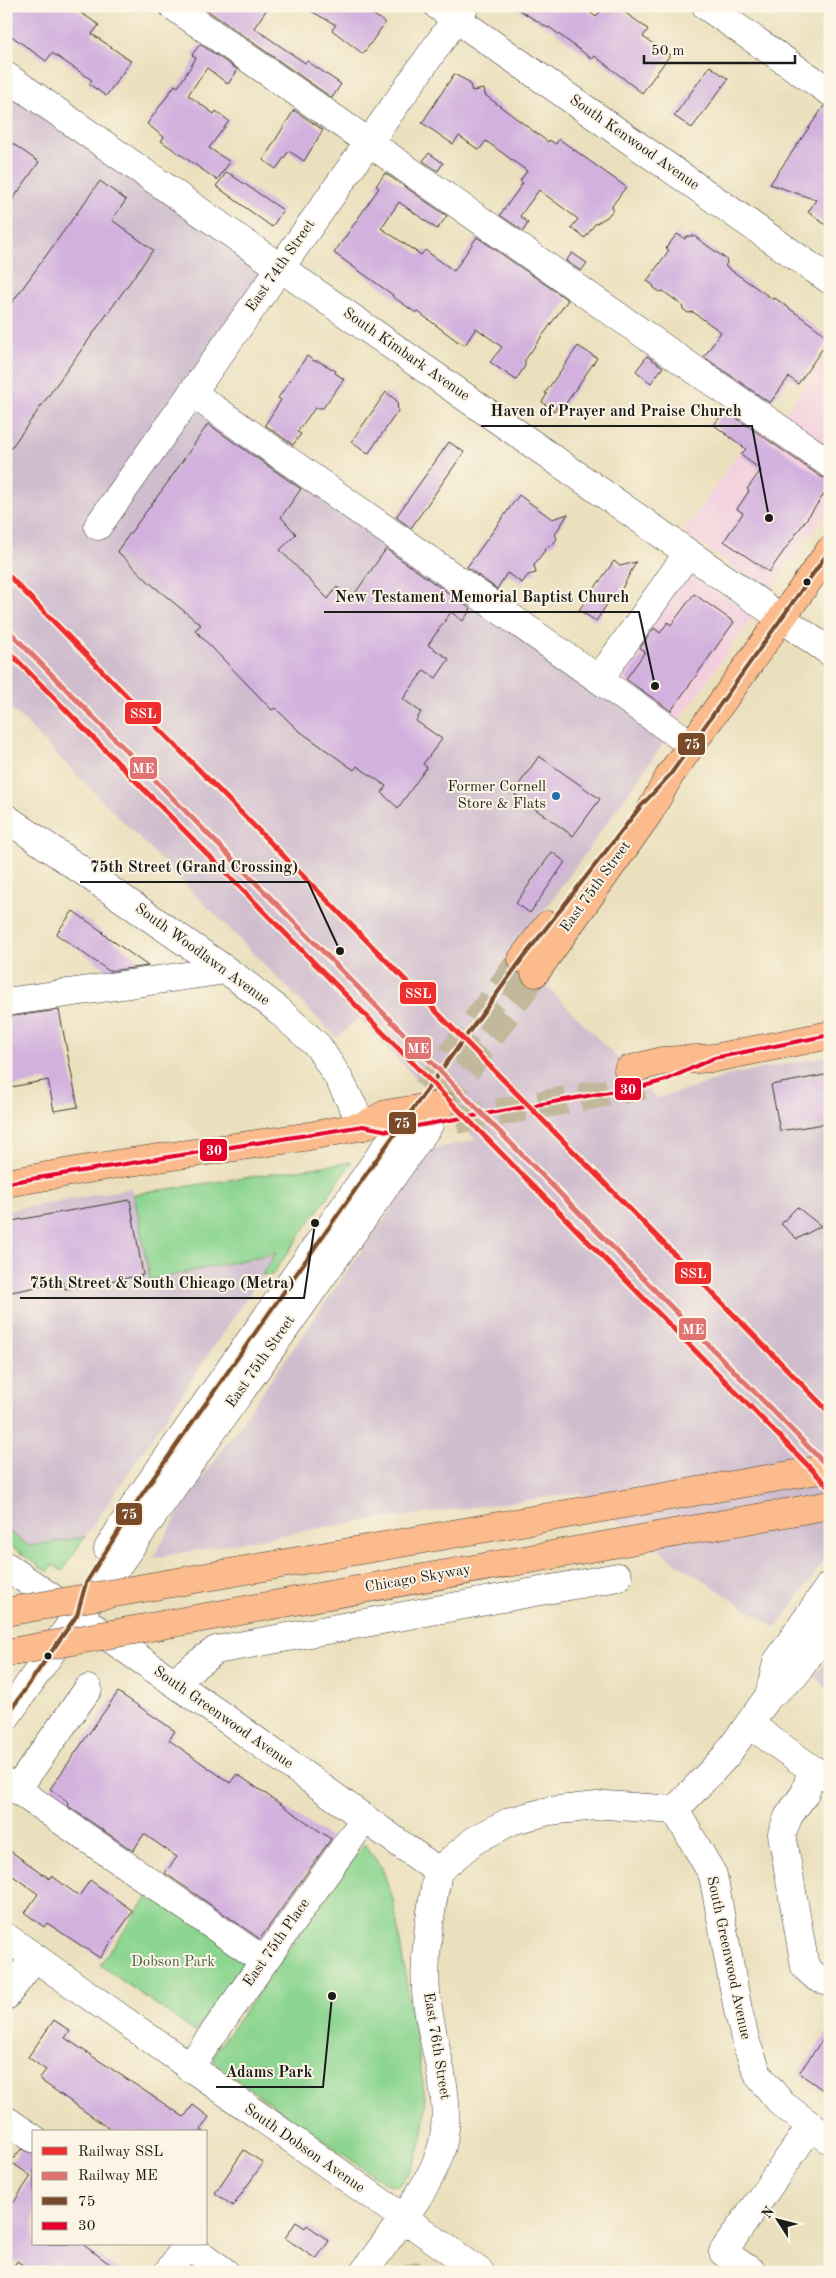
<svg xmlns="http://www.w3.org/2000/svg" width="836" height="2278" viewBox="0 0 836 2278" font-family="'Old Standard TT',serif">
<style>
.built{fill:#f3cfde}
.industrial{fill:#cfbdce}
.green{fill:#8cd590;stroke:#547856}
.building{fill:#d2b1de}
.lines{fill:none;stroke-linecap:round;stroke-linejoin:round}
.major-tunnel{stroke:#c2b99d;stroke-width:28;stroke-dasharray:28 14;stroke-linecap:butt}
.minor-casing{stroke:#3b3934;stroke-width:29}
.major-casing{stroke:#3b3934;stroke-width:29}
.minor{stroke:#fff;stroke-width:28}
.major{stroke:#fbbb8c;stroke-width:28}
.highway-bridge-casing{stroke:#3b3934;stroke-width:29;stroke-linecap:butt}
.highway-bridge{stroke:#fbbb8c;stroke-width:28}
.bus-1-casing{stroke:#fcf5e5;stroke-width:8}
.bus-2-casing{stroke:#fcf5e5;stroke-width:8}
.bus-1{stroke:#7a4b2a;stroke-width:4}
.bus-2{stroke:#e4002b;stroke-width:4}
.rail-1-casing{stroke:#fcf5e5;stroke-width:9}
.rail-2-casing{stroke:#fcf5e5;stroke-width:9}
.rail-1{stroke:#ee2e2d;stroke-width:5}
.rail-2{stroke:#e07272;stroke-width:5}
.bus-dot{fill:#1c1c1c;stroke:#fcf5e5;stroke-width:2}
.poi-dot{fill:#1f6fb2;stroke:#fcf5e5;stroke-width:2}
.labels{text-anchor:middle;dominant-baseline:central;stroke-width:4;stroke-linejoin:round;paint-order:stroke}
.street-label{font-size:15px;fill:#1c1c1c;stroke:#fcf5e5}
.poi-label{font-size:15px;fill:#1c1c1c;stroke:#fcf5e5;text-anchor:end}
.park-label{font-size:15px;fill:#435d45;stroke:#fcf5e5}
.leader{fill:none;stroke:#1c1c1c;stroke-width:2}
.callout-dot{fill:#1c1c1c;stroke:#fcf5e5;stroke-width:2}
.callout-label{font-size:16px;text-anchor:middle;font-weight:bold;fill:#1c1c1c;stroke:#fcf5e5;stroke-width:4;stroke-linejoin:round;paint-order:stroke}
.line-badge{stroke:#fcf5e5;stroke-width:2}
.badge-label{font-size:14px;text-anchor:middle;font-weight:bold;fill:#fff}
</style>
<rect width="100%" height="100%" fill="#fcf5e5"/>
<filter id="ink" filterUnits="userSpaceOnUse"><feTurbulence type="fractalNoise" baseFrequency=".02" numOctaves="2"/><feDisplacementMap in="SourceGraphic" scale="10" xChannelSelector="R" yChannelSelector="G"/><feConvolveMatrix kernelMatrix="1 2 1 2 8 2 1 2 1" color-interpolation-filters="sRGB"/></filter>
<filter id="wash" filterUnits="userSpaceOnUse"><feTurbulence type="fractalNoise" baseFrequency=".0096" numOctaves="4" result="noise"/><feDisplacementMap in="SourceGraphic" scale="20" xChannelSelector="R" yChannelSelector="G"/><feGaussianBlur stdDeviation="1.12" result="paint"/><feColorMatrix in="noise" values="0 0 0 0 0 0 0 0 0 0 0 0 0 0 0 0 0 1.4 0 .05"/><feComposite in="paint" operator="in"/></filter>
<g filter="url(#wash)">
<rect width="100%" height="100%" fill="#ebe0bd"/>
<path class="built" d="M830,348V507L769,592L684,532L762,418L776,427Z
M680,565L753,616L672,731L599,680Z"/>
<path class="industrial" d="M6,89L265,270L181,387L672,731L538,920L512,950L656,1098L691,1089L730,1075L830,1056V1552L776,1628L677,1563L579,1493L331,1526L153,1558L184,1504L433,1149L476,1140L358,1018L337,1038L6,703Z
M132,1188L150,1280L277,1253L85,1537L29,1546L6,1530V1211Z
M830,1656V1693L815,1676Z"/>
<path class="green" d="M352,1162L272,1275H262L276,1253L150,1280L134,1194Z
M6,1530L29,1546L85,1537L62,1571L53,1565L48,1572L6,1543Z
M364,1844L382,1868L393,1899L426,2103C424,2134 421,2160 400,2185L393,2186L383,2182L217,2066L214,2061L216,2051Z
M152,1891L247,1958L195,2032L100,1965Z
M421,2265L431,2272H407L409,2268Z"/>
<g id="blocks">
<path class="building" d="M6,6H71L99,25L92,34L131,61L106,96L89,84L92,80L52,53L46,61L6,32Z
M201,6H269L254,28L305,63L307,61L341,84L332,98Z
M302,6H362L385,23L363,54L332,30L336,25Z
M513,6H581L596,17L604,6H616L648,29L643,37L670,55L642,93L595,56L592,59L549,27L548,28Z
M200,44L238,70L228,84L207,68L188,95L214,114L216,111L229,121L209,148L230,162L217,180L161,141L164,137L147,124L175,85L178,87L196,58L192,55Z
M710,66L728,79L692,128L674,116Z
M454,74L469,82L472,91L484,89L485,95L548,142L549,140L556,144L559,139L626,187L612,206L613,210L607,217L595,224L585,238L571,228L578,219L539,190L520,216L528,223L523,231L500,215L523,183L520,181L527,171L486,141L479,150L459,136L453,144L422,123Z
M824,106L830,107V228L808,212L816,200L770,184Z
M294,110L323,130L304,161L289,151L276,169L263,160Z
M6,139L39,162L6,209Z
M429,153L443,163L438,171L423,161Z
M227,172L283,210L272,227L216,186Z
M385,173L447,216L437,229L399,202L381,228L421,255L425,250L454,271L477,237L568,300L525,360V366L516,380L490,362L502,347L476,328L465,345L457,341L417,311L416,313L392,296L393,295L334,253L379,188L376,186Z
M100,181L126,200L112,220L153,250L6,455V311Z
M677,234L685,239L687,236H694L726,259L727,263L725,266L774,300L775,298L830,338L798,384L789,377L770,403L704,357L721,332L693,312L688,313L683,309L682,305L663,291L660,292L654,288L653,285L647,281L669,250L666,248Z
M572,253L587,263L581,271L566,261Z
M578,346L597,358L564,406L560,403L554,411L542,402L547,394L545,393Z
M307,356L314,361H318L336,371L335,373L344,379L323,408H315L297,432L301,434L293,445L265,425L281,400L278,398Z
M647,356L663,367L651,383L636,371Z
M386,392L397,401L398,411L368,454L351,442Z
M725,410L821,477L830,479V486L769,572L724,541L743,513L737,509L749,491L747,489L761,470L741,455L746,449L714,425Z
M208,424L301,489L281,517L296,534L280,550L328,599L337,587L351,599L386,549L471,609L463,621L451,612L428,645L449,659L436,678L424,670L403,699L421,712L416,721L442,739L423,764L427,767L398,808L382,793L386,786L357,766L354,770L298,730L275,708L272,710L195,630L201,625L151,584L117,551L168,482Z
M449,442L464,452L411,528L396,517Z
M519,495L552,519L568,514L555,534L557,539L552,545L548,546L534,565L536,573L528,575L522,583L507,573L497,589L467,567Z
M614,561L620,566L636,562L619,594H614L596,621L579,610Z
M694,594L734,622L671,711L626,679L645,652L640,648L654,628L660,633L668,622L671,625Z
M539,756L600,799L573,836L513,793Z
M552,852L565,862L530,913L516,903Z
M73,911L103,932L102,933L148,966L109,971L56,934Z
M59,1010L78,1107L54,1111L48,1080L6,1088V1017Z
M830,1074V1123L780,1131L771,1085Z
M130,1200L143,1275L65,1289L63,1282L6,1293V1222Z
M797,1207L821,1226L797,1239L781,1224Z
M118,1692L175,1731L169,1740L230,1783L237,1774L331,1839L260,1939L165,1873L177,1857L144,1834L133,1851L68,1806L67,1801L50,1789Z
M6,1848L50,1879L52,1876L79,1896L90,1880L133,1911L100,1958L47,1923L44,1927L25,1913L38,1894L6,1871Z
M54,2020L70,2031L65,2038L184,2117L193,2105L209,2117L201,2129L204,2132H114L39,2079L46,2070L28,2057Z
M830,2029V2095L799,2073Z
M21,2149L34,2154V2244H82L121,2272H32L17,2261L10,2272H6V2197L14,2202L31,2176L11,2162Z
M244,2150L263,2163L233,2206L215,2193Z
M296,2222L305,2228L307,2225L329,2241L316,2259L285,2238Z"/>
</g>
</g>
<g filter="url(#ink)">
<use href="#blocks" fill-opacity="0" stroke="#3b3934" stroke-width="1"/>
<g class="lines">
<path class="major-tunnel" d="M426,1090L522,959
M442,1105L535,973
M456,1120L644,1086"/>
<g class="minor-casing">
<path id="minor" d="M173,6L830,464
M438,6L830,280
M706,6L830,92
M6,76L830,652
M192,393L692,745
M98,526L465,6
M599,679L688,553
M6,818L236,977L276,1008L318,1046L338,1077L363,1126
M6,1002L226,970
M108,1549L138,1500L398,1130
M6,1566L222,1716L438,1871
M173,1682L216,1650L618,1577
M769,1696L777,1662L830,1585
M6,1717L77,1615L101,1589L429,1125
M749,1724L812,1769L830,1778
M812,1769L805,1793L788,1817L782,1834L805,1967L817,1978L830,1981
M6,1782L264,1961
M17,1789L88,1689
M675,1810L713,1875L738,2010L747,2046L759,2076L782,2104L830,2140
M675,1810L725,1757L769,1696L795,1675L830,1625
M6,1937L480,2272
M6,1996L35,1957
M189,2068L365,1818
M6,2120L34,2139
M186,2244L225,2272
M168,2272L187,2245
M364,2272C389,2236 428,2192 441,2150C456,2098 430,2044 426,1992C423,1951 431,1911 438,1871L475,1840L511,1821L549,1811L606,1805L675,1810
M752,2272L723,2252L811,2126"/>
</g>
<g class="major-casing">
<path id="major" d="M522,959L548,925
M535,973L649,813L670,775L830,550
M628,1070L662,1061L714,1058L830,1035
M6,1183L117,1164L304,1137L363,1126L386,1114L442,1105"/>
</g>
<use href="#minor" class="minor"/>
<use href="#major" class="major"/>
<g class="highway-bridge-casing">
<path id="highway-bridge" d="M6,1612L830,1468
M6,1653L830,1505"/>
</g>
<use href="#highway-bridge" class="highway-bridge"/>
<g class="bus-1-casing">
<path id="bus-1" d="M6,1717L77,1615L86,1583L138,1500L381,1153L522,959L641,806L670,775L830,550"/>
</g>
<g class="bus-2-casing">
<path id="bus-2" d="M6,1183L363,1126L388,1131L644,1086L666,1080L714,1058L830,1035"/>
</g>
<use href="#bus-1" class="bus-1"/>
<use href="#bus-2" class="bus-2"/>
<g class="rail-1-casing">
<path id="rail-1" d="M6,573L830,1413
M6,649L830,1488"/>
</g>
<g class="rail-2-casing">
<path id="rail-2" d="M6,628L830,1469"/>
</g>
<use href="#rail-1" class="rail-1"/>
<use href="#rail-2" class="rail-2"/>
</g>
</g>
<g class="bus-dot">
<circle cx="807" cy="582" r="4.5"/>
<circle cx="48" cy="1656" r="4.5"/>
</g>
<circle class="poi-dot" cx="556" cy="796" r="5"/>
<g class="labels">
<g class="street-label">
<text transform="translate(634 143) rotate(35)">South Kenwood Avenue</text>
<text transform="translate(281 266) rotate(-55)">East 74th Street</text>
<text transform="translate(406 355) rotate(35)">South Kimbark Avenue</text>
<text transform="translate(596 887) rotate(-54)">East 75th Street</text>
<text transform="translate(202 955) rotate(36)">South Woodlawn Avenue</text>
<text transform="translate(261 1362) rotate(-55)">East 75th Street</text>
<text transform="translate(418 1579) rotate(-10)">Chicago Skyway</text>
<text transform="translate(223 1718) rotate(35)">South Greenwood Avenue</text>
<text transform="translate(277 1943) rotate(-55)">East 75th Place</text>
<text transform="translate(728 1958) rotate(78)">South Greenwood Avenue</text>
<text transform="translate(436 2046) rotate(81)">East 76th Street</text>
<text transform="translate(304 2149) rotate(35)">South Dobson Avenue</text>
</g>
<g class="poi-label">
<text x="546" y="787">Former Cornell<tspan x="546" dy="17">Store &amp; Flats</tspan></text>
</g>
<g class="park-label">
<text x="173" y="1962">Dobson Park</text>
</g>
</g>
<path class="leader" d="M769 518L752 426H481M655 686L639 612H324M340 951L308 882H80M315 1223L304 1298H20M332 1996L323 2087H216"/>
<g class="callout-dot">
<circle cx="769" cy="518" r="5"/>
<circle cx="655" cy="686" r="5"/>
<circle cx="340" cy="951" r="5"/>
<circle cx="315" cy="1223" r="5"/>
<circle cx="332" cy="1996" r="5"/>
</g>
<g class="callout-label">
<text x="616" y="416">Haven of Prayer and Praise Church</text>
<text x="482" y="602">New Testament Memorial Baptist Church</text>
<text x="194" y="872">75th Street (Grand Crossing)</text>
<text x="162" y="1288">75th Street &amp; South Chicago (Metra)</text>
<text x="269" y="2077">Adams Park</text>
</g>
<g class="line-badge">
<rect x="124" y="701" width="38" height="24" rx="5" fill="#ee2e2d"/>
<rect x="677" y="732" width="29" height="24" rx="5" fill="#7a4b2a"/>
<rect x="129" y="756" width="29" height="24" rx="5" fill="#e07272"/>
<rect x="399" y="981" width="38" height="24" rx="5" fill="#ee2e2d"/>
<rect x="404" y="1036" width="28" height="24" rx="5" fill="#e07272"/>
<rect x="614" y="1077" width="28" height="24" rx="5" fill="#e4002b"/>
<rect x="388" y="1111" width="29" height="24" rx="5" fill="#7a4b2a"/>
<rect x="199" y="1138" width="29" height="24" rx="5" fill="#e4002b"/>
<rect x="674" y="1261" width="38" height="24" rx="5" fill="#ee2e2d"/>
<rect x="678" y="1317" width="29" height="24" rx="5" fill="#e07272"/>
<rect x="115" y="1502" width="28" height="24" rx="5" fill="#7a4b2a"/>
</g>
<g class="badge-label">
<text x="143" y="718">SSL</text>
<text x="692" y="749">75</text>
<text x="143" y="773">ME</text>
<text x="418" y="998">SSL</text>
<text x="418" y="1053">ME</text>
<text x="628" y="1094">30</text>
<text x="402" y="1128">75</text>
<text x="214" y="1155">30</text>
<text x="693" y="1278">SSL</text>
<text x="693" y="1334">ME</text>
<text x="129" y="1519">75</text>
</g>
<rect width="836" height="2278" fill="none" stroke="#fcf5e5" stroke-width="25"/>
<rect x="32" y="2130" width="175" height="115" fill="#fcf5e5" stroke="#a29e95"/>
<rect x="42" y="2147" width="25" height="8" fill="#ee2e2d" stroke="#a29e95"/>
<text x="78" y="2156" font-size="15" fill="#1c1c1c">Railway SSL</text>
<rect x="42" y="2172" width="25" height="8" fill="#e07272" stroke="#a29e95"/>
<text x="78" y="2180" font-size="15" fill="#1c1c1c">Railway ME</text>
<rect x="42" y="2197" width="25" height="8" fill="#7a4b2a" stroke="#a29e95"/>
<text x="78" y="2206" font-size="15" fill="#1c1c1c">75</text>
<rect x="42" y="2222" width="25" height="8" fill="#e4002b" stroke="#a29e95"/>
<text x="78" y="2230" font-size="15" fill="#1c1c1c">30</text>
<g transform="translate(778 2220) rotate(306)" stroke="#fcf5e5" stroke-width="4" paint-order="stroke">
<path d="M0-4L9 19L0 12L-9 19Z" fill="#1c1c1c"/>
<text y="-8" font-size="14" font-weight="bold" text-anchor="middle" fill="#1c1c1c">N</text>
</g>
<path d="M644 55v8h151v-8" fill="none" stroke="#1c1c1c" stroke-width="2.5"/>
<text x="651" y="55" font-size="15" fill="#1c1c1c" stroke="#fcf5e5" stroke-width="4" paint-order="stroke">50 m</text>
</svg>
